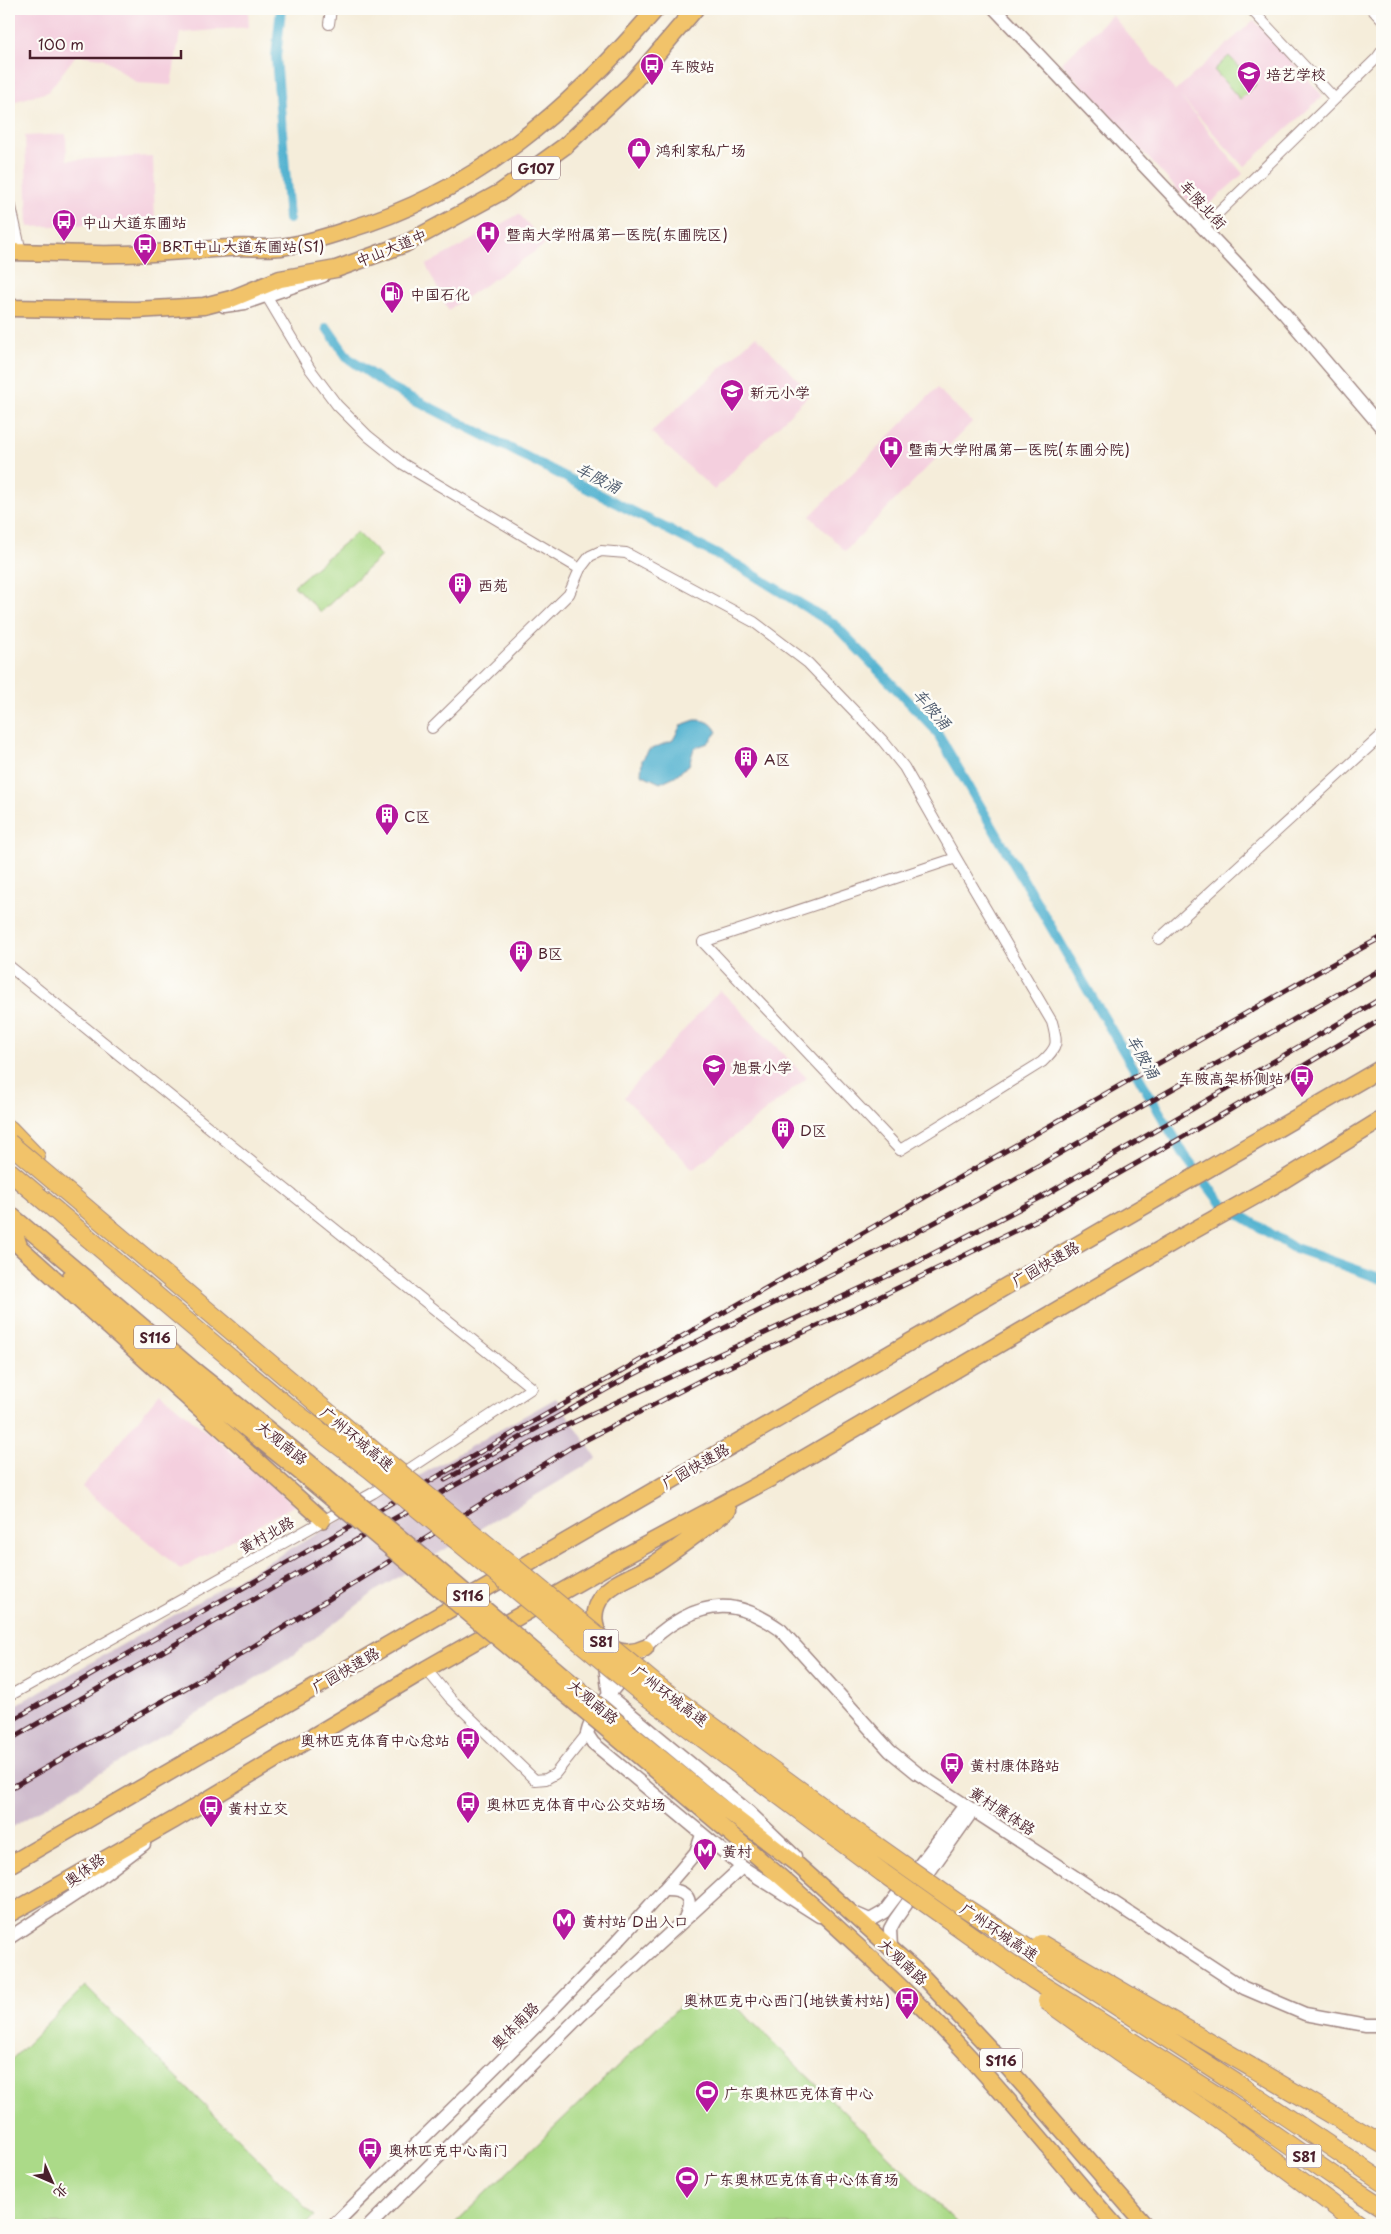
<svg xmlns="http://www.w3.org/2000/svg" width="1391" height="2234" viewBox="0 0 1391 2234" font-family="'Playpen Sans','LXGW WenKai TC',sans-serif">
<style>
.built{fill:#f4cfde}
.industrial{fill:#d0bdce}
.green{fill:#abda88;stroke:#7a7c5a}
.water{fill:#52b2d0;stroke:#4e687e}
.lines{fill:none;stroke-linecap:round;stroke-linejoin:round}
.canal{stroke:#52b2d0;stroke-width:10}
.minor-casing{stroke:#a08682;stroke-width:12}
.tertiary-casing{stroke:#a08682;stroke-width:15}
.primary-casing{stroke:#a08682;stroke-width:18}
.trunk-casing{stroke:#a08682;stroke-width:19}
.motorway-casing{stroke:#a08682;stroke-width:20}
.minor{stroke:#fff;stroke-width:10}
.tertiary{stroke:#fff;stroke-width:12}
.primary{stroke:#f1c36a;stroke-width:15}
.trunk{stroke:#f1c36a;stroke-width:16}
.motorway{stroke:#f1c36a;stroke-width:18}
.rail-casing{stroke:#4a1f2b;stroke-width:5}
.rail{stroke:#fdfcf7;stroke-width:3;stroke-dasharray:9;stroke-linecap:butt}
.primary-bridge-casing{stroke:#a08682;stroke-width:18;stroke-linecap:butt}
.motorway-bridge-casing{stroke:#a08682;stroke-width:20;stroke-linecap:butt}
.primary-bridge{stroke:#f1c36a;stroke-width:15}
.motorway-bridge{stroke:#f1c36a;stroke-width:18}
.labels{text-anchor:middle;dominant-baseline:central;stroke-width:5;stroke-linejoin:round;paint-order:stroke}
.shield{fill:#fdfcf7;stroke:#806168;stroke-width:1}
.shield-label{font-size:14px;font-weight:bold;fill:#4a1f2b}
.poi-label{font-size:15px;fill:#4a1f2b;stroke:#fdfcf7;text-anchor:start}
.street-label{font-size:15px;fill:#4a1f2b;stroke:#fdfcf7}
.water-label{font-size:16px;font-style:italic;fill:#4d5a6d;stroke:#fdfcf7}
</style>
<rect width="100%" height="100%" fill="#fdfcf7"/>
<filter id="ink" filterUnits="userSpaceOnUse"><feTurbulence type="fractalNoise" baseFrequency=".02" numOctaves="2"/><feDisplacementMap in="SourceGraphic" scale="10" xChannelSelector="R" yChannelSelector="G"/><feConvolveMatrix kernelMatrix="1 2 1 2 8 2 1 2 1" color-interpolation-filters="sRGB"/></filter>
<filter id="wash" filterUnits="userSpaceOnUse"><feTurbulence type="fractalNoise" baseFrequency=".0096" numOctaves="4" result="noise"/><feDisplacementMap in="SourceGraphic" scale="20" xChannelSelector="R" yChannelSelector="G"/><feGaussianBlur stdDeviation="1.12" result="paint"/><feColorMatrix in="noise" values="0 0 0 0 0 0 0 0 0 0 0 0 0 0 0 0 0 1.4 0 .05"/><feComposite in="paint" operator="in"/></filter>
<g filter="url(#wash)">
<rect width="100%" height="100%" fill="#f5edda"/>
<path class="built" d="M9,9H248L249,27L180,33L171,85L137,83L103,58L76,55L48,92L9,103Z
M1112,15L1175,91L1254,20L1323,96L1244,167L1179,95L1243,174L1199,213L1061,63Z
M66,134L67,160L153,156L155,222L28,227L25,136Z
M519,214L546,244L448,310L426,265Z
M756,336L811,393L714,490L651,432Z
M937,388L972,422L845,551L810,516Z
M720,990L807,1078L693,1169L624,1097Z
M160,1393L295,1505L180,1569L82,1487Z"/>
<path class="industrial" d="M556,1398L597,1459L377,1590L289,1658L9,1829V1709Z"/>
<path class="green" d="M1229,56L1256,85L1240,99L1214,70Z
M357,532L381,556L321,612L294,586Z
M85,1986L315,2216L306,2225H18L9,2216V2062Z
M689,1997L732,2002L959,2225H453Z"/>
<path class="water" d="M695,720C706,720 712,722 717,732L708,743L694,748L689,765L675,776L660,783L641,774L642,760L649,750L673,740L681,725Z"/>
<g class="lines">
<path class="canal" d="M281,9L276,57L289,219
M327,328L348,358L388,386L739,566L835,625L935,729L1185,1156L1221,1203L1292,1247L1382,1279"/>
</g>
</g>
<g filter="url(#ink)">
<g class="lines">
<g class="minor-casing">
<path id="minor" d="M1251,9L1335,99
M1372,9L1382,20
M329,24L331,9
M9,198L21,252
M1204,227L1377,58L1382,51
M266,295L310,369L337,405L368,436L403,464L580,569
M432,728L569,594L580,569L590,556L601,551L626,553L754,622L808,663L883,741L904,767L956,858
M956,858L1052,1022C1058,1044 1058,1047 1042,1062L900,1150L703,942Z
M1159,939L1382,735
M9,966L532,1388L373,1493L9,1696
M426,1669L450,1698L535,1780L546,1779L555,1774L587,1734"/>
</g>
<g class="tertiary-casing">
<path id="tertiary" d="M995,9L1283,312L1382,428
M224,306L245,303L323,276
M640,1654C660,1627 700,1601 735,1608C752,1611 767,1620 781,1630L890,1751L917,1773L965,1805L1244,1988L1305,2014L1366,2025H1382
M604,1658L609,1696L748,1811L795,1856
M627,1672C613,1691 592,1711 587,1734L593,1743L742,1867L819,1916
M663,1890C685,1889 695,1897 685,1918
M854,1913L870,1920L884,1912L965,1805
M9,1938L94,1882L144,1844
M891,1948L890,1929L895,1920L973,1810
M334,2225C457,2103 585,1985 696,1852L702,1835
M370,2225L581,2015L742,1867"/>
</g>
<g class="primary-casing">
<path id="primary" d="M9,1213L193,1369L304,1458
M15,1233L20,1247L323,1520
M70,1277L183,1378L296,1469
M631,1733L719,1805L799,1866L924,1978L1009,2069L1145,2225
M623,1743C734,1836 847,1930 949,2035C1007,2095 1059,2162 1115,2225"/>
</g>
<g class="trunk-casing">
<path id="trunk" d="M9,252C45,252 82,255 118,254C155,254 191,250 228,248C245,246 263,249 281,247C303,244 326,237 347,230C477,191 569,110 656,9
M9,308L136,310L204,306L231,299L280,279L336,269L405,244L501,192L565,146L632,83L695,9
M645,1648C609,1666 580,1624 602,1596C613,1582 636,1575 651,1566C678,1549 703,1529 728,1510
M9,1865L1382,1068
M9,1914L174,1820L426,1669L614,1562L769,1479L1180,1238L1282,1181L1382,1119"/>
</g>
<g class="motorway-casing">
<path id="motorway" d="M9,1129L36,1157
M1251,2067L1382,2144
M1236,2083L1382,2181
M1227,2102L1335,2177L1382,2207
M1220,2120L1360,2225"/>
</g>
<use href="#minor" class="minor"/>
<use href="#tertiary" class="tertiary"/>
<use href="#primary" class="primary"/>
<use href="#trunk" class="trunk"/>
<use href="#motorway" class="motorway"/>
<g class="rail-casing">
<path id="rail" d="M445,1480L623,1380L696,1342L915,1233L1001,1187L1382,969
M9,1722L1318,972L1382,937
M9,1740L379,1527L548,1434L913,1264L1040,1198L1382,998
M9,1789L203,1678L570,1448L711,1375L871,1301L1041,1218L1223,1114L1382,1019"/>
</g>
<use href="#rail" class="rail"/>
<g class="primary-bridge-casing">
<path id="primary-bridge" d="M304,1458L432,1564L631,1733
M296,1469L623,1743"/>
</g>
<g class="motorway-bridge-casing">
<path id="motorway-bridge" d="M9,1143L389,1464L654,1683L847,1825L956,1902L1236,2083
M9,1171L288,1407L370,1469L637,1689L883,1873L1034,1980L1227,2102
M1041,1944L1251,2067
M1047,2001L1118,2052L1220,2120"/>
</g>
<use href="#primary-bridge" class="primary-bridge"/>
<use href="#motorway-bridge" class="motorway-bridge"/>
</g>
</g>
<defs>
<g id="bus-pin" transform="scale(1.25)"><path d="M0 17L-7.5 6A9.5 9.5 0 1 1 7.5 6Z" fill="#b5179e" stroke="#fdfcf7"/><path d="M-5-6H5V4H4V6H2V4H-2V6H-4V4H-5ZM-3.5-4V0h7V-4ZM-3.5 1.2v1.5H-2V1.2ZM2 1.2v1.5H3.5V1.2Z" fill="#fff"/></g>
<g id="school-pin" transform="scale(1.25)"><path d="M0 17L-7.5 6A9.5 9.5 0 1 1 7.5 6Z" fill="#b5179e" stroke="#fdfcf7"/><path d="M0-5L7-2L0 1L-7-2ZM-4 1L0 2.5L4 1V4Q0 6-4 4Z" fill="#fff"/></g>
<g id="shop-pin" transform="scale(1.25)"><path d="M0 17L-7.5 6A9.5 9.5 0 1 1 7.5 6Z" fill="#b5179e" stroke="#fdfcf7"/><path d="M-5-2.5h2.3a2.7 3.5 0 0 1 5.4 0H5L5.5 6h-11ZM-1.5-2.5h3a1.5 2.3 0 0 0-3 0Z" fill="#fff"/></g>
<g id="hospital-pin" transform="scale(1.25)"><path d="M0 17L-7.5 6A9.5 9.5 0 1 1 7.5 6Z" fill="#b5179e" stroke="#fdfcf7"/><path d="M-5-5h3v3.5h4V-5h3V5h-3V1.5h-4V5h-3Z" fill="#fff"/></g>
<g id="fuel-pin" transform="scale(1.25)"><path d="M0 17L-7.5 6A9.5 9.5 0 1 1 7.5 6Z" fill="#b5179e" stroke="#fdfcf7"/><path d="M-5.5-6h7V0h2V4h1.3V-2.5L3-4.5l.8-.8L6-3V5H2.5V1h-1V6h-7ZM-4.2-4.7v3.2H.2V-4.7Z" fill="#fff"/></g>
<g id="building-pin" transform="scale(1.25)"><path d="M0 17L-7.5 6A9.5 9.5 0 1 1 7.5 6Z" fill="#b5179e" stroke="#fdfcf7"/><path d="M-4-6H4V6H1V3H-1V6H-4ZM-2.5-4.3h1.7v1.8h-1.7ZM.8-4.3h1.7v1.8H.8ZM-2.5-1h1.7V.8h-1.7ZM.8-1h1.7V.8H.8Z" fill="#fff"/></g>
<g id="metro-pin" transform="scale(1.25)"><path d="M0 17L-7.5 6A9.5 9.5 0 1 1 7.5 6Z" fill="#b5179e" stroke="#fdfcf7"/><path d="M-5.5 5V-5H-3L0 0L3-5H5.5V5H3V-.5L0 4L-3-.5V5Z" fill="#fff"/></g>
<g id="stadium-pin" transform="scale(1.25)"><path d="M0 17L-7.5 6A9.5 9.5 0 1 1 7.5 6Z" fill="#b5179e" stroke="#fdfcf7"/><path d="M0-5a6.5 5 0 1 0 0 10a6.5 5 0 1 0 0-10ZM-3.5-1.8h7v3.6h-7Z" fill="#fff"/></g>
</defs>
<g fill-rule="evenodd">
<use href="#bus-pin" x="652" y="65"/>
<use href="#school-pin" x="1249" y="73"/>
<use href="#shop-pin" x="639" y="149"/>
<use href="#bus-pin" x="64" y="221"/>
<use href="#hospital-pin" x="488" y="233"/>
<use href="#bus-pin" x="145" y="245"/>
<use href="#fuel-pin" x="392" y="293"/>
<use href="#school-pin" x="732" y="391"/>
<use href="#hospital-pin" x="891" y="448"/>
<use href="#building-pin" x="460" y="584"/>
<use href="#building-pin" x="746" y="758"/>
<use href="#building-pin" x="387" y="815"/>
<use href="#building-pin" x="521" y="952"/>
<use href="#school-pin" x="714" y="1066"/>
<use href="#bus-pin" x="1302" y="1077"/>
<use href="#building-pin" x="783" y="1129"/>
<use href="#bus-pin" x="468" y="1739"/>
<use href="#bus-pin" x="952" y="1764"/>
<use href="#bus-pin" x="468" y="1803"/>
<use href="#bus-pin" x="211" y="1807"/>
<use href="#metro-pin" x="705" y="1850"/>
<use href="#metro-pin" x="564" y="1920"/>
<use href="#bus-pin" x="907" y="1999"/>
<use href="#stadium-pin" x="707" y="2092"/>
<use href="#bus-pin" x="370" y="2149"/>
<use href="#stadium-pin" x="687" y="2178"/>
</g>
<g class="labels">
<g class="shield">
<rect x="512" y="156.5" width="48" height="23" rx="4"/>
<rect x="134" y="1325.5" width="42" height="23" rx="4"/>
<rect x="447" y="1583.5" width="42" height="23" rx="4"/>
<rect x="583.5" y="1629.5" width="35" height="23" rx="4"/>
<rect x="980" y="2048.5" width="42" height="23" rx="4"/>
<rect x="1286.5" y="2144.5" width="35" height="23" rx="4"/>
</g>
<g class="shield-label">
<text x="536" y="168">G107</text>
<text x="155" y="1337">S116</text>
<text x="468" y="1595">S116</text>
<text x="601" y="1641">S81</text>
<text x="1001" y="2060">S116</text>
<text x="1304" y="2156">S81</text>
</g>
<g class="poi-label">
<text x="670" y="65">车陂站</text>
<text x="1266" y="73">培艺学校</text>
<text x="656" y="149">鸿利家私广场</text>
<text x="82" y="221">中山大道东圃站</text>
<text x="506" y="233">暨南大学附属第一医院(东圃院区)</text>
<text x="162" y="245">BRT中山大道东圃站(S1)</text>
<text x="410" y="293">中国石化</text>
<text x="750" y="391">新元小学</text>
<text x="908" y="448">暨南大学附属第一医院(东圃分院)</text>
<text x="478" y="584">西苑</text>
<text x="764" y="758">A区</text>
<text x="404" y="815">C区</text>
<text x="538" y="952">B区</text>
<text x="732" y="1066">旭景小学</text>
<text x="1284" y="1077" text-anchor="end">车陂高架桥侧站</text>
<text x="800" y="1129">D区</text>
<text x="450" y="1739" text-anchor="end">奥林匹克体育中心总站</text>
<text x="970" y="1764">黄村康体路站</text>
<text x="486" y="1803">奥林匹克体育中心公交站场</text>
<text x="228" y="1807">黄村立交</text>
<text x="722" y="1850">黄村</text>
<text x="582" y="1920">黄村站 D出入口</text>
<text x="890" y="1999" text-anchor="end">奥林匹克中心西门(地铁黄村站)</text>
<text x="724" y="2092">广东奥林匹克体育中心</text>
<text x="388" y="2149">奥林匹克中心南门</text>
<text x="704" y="2178">广东奥林匹克体育中心体育场</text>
</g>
<g class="street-label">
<text transform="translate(1204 204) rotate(47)">车陂北街</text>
<text transform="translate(391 247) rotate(-22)">中山大道中</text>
<text transform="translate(1045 1263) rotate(-30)">广园快速路</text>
<text transform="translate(358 1438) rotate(40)">广州环城高速</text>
<text transform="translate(283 1442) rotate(39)">大观南路</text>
<text transform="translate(695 1465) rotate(-30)">广园快速路</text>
<text transform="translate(266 1534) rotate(-29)">黄村北路</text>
<text transform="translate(345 1669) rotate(-30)">广园快速路</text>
<text transform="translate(671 1695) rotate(37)">广州环城高速</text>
<text transform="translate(594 1701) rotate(40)">大观南路</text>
<text transform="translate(1003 1810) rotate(33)">黄村康体路</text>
<text transform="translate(84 1869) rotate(-36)">奥体路</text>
<text transform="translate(1000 1931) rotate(34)">广州环城高速</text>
<text transform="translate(904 1961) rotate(43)">大观南路</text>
<text transform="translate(514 2025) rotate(-45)">奥体南路</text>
</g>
<g class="water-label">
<text transform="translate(599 477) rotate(27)">车陂涌</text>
<text transform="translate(933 708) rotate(49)">车陂涌</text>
<text transform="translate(1144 1056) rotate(60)">车陂涌</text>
</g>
</g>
<rect width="1391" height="2234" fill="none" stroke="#fdfcf7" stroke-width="30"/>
<g transform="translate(52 2182) rotate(135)" stroke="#fdfcf7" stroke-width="4" paint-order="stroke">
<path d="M0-4L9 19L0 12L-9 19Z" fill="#4a1f2b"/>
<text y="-8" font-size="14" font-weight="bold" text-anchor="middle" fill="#4a1f2b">北</text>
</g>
<path d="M30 50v8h151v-8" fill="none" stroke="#4a1f2b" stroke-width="2.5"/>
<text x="38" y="50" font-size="15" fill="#4a1f2b" stroke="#fdfcf7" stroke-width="4" paint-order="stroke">100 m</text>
</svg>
